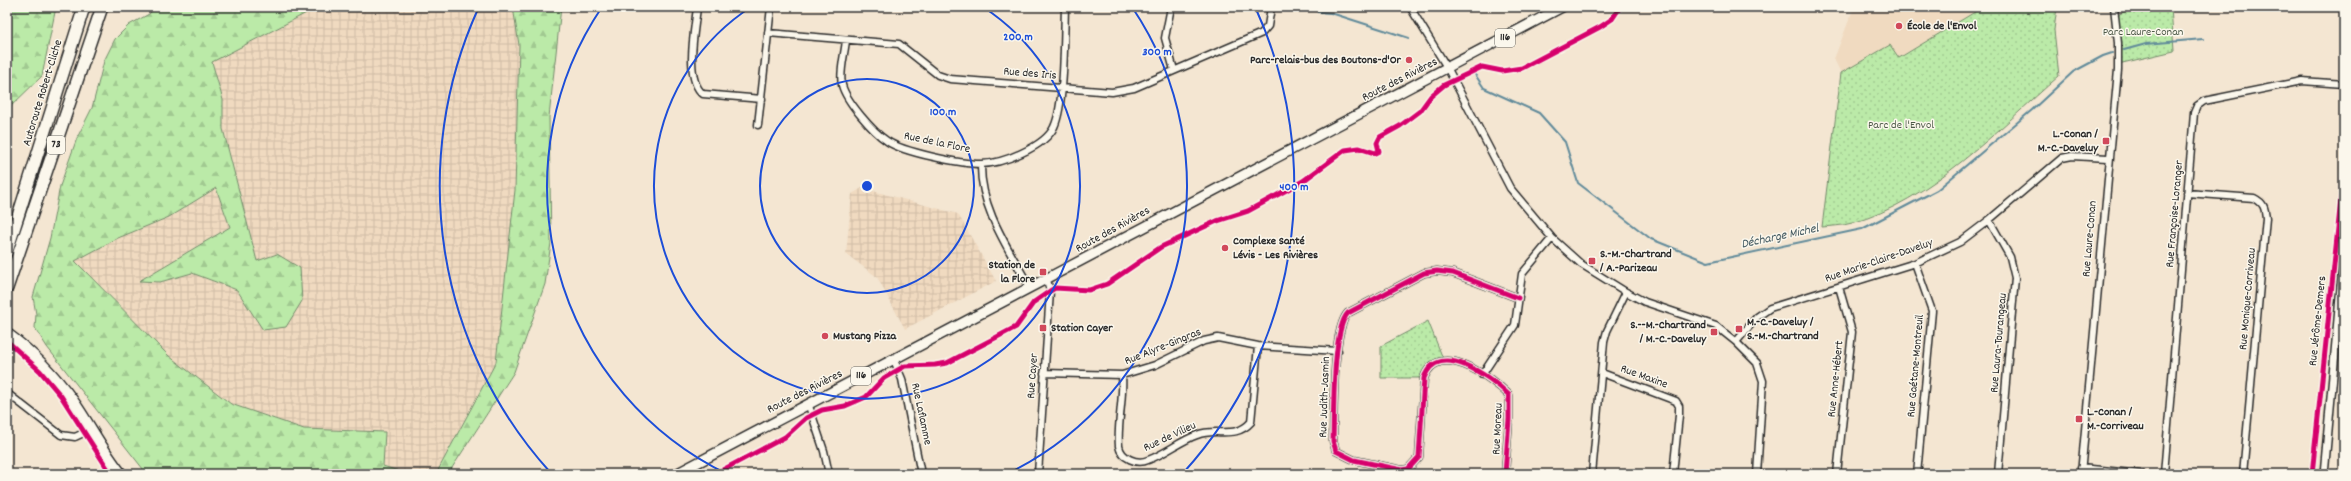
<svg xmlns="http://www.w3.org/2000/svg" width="2351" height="481" viewBox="0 0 2351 481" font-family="Dekko,sans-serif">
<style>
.built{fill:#f0dac0}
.industrial{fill:url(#industrial-grid)}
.forest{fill:url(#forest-firs);stroke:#738a6a}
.park{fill:url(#park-dots);stroke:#738a6a}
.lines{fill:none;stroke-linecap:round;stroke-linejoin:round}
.stream{stroke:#608a9a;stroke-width:2}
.minor-casing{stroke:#2b2b2b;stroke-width:9}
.tertiary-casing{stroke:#2b2b2b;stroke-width:10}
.primary-casing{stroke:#2b2b2b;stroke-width:12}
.motorway-casing{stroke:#2b2b2b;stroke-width:14}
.minor{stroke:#fbf7ec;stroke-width:6}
.tertiary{stroke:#fbf7ec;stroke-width:7}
.primary{stroke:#fbf7ec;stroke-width:9}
.motorway{stroke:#fbf7ec;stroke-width:11}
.cycleway-casing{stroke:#fbf7ec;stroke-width:8}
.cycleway{stroke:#d6006c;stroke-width:5}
.ring{fill:none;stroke:#1d4ed8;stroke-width:2}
.poi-dot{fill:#d1495b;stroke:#fbf7ec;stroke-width:1.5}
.labels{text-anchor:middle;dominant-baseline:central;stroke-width:3;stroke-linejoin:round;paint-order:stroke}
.shield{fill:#fbf7ec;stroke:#696865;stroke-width:1}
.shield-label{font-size:11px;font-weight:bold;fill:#2b2b2b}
.poi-label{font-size:12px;font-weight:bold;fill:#2b2b2b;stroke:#fbf7ec;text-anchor:start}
.park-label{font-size:12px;fill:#4f5b4a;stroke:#fbf7ec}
.street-label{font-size:12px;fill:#2b2b2b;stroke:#fbf7ec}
.water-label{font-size:13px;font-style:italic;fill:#455b62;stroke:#fbf7ec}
.centre{fill:#1d4ed8;stroke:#fbf7ec;stroke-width:2}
.ring-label{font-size:12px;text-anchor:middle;font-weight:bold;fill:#1d4ed8;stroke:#fbf7ec;stroke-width:3;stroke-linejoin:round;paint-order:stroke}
</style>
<defs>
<pattern id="industrial-grid" width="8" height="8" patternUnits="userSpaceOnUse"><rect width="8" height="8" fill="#f0dac0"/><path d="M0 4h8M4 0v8" fill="none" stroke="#cebba5"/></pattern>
<pattern id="forest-firs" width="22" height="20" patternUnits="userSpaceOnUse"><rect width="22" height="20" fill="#bbeaa8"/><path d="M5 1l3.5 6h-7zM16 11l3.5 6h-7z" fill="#a1c991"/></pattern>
<pattern id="park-dots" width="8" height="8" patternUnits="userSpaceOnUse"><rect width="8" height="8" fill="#bbeaa8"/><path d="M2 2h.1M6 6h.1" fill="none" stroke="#a1c991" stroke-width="1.8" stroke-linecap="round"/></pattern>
</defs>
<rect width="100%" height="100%" fill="#f4e6d2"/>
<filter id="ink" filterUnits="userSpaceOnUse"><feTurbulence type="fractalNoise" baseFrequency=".025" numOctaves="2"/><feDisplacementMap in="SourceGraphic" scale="8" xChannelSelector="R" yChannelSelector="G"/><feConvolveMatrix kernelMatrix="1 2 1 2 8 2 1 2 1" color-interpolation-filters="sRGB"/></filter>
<g filter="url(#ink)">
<path class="built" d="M1854,7H1983L1899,58L1889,46L1841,73L1834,59Z"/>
<path class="industrial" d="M318,7H513L519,45L515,190L496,362L436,474H408L383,466L385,432L304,429L231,404L169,356L75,261L118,238L169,217L216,188L230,227L140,281L160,282L192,273L237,290L263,330L257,261L223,128V100L212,62Z
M862,188L958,214L996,281L905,329L877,277L846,254L852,194Z"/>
<path class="forest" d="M7,7H56L42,76L7,110Z
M155,7H318L212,62L223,100V129L257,261L277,254L300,268L302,301L286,327L263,330L237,290L192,273L160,282L139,281L230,227L216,188L169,217L118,238L75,261L169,356L231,404L304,429L385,432L383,466L408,474H147L47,347L35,328L36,314L33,297L50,238L60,186L77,138L92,108L104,61L115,39L129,25L149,14Z
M513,7H561L549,117L551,243L545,284L514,372L448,474H436L496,362L515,190L519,45Z"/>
<path class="park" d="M1983,7H2057L2054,30L2059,76C1999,128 1930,202 1852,223C1842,226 1831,226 1822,227L1841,73L1890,45L1899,58Z
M2135,7H2171L2174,51L2118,64L2115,16Z
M1428,321L1444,361L1437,362L1424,378H1381V346Z"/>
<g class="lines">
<path class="stream" d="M1313,7L1318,12L1331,13L1409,38
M2124,50L2146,44L2203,39
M1474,73L1484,88L1539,113L1565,142L1578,183L1651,239L1708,262L1862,229L1937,190L2032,110L2073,72L2103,56L2112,53"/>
<g class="minor-casing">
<path id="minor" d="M697,7C695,29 684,79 703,94L762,99
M1171,7L1165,38L1174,70
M1410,7L1448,69L1510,188L1552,238L1581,264L1626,292L1645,302L1716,326L1736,342L1757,363L1763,381L1757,474
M768,33L899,44L938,75L950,79L1112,92L1134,88L1262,33L1268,26L1271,7
M846,40C845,53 839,72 842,85C846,101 873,132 887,141C902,152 961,164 981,164C1001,164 1045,147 1054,127C1065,104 1064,35 1065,7
M758,125L771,7
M981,164C980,209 1009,249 1030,288
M2187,193L2254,198C2264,203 2265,208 2266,218L2243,474
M1989,220L2010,257L2015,278L1998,474
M1915,263L1932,311L1917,474
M1736,342L1757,317L1770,308L1915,263L1960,242L1989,220L2062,158L2072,156L2108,158
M894,360L902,379L921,474
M1044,373L1122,375L1155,365L1204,341L1218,338L1258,346L1338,351
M1602,373L1676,401L1679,406V415L1673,474
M1122,375C1124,398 1117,423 1119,446C1121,458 1137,465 1148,460C1165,454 1180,441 1197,435C1216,427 1235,440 1251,422L1258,346
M1482,375L1515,325L1522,274L1552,238
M7,393L61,435L75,437L92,429
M808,403L824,451L829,474
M2081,468L2142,474
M1038,474L1050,291L1047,280
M1505,474L1509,419V395C1491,377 1438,339 1424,378L1419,457L1408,469L1402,470L1354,460L1336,451L1333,441C1334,415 1332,329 1348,313L1424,273L1437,271L1453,273L1518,298
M1592,474L1604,342L1607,331L1626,292
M1837,474L1852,332L1839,287
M2081,474L2118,70V43L2114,7
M2164,474L2194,113L2197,106L2204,101L2302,81L2344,84"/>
</g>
<g class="tertiary-casing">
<path id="tertiary" d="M2324,474L2344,253"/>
</g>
<g class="primary-casing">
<path id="primary" d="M7,333C33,352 54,374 73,400C90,424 103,451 122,474
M676,474L1562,7"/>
</g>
<g class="motorway-casing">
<path id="motorway" d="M7,251L84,7
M7,288L102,7"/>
</g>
<use href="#minor" class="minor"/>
<use href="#tertiary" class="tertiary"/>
<use href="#primary" class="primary"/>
<use href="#motorway" class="motorway"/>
<g class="cycleway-casing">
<path id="cycleway" d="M7,341L40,371L61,396L111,474
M715,474L785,437L806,418L822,410L845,406L866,397L884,378L905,366L935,365L947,363L997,337L1016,327L1034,302L1050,291L1055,288L1089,290L1107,284L1161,247L1217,221L1248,211L1303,181L1345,150L1359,148L1375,153L1379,151L1377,143L1380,137L1400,126L1420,111L1431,96L1444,85L1482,67L1502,71L1522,68L1600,27L1612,19L1620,7
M1505,474L1509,419V395C1491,377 1438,339 1424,378L1419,457L1408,469L1402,470L1354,460L1336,451L1333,441C1334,415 1332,329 1348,313L1424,273L1437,271L1453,273L1518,298
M2312,474L2344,171"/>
</g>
<use href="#cycleway" class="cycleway"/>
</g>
</g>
<g class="ring">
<circle cx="867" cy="186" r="107"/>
<path d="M983 7A213 213 0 1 1 751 7"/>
<path d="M727 474A320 320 0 0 1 602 7M1132 7A320 320 0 0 1 1007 474"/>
<path d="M550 472A427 427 0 0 1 478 9M1256 9A427 427 0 0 1 1184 472"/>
</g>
<g class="poi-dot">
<circle cx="1899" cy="26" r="4"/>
<circle cx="1409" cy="60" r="4"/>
<rect x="2102" y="137" width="8" height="8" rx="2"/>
<circle cx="1225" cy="248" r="4"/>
<rect x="1588" y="257" width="8" height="8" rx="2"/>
<rect x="1039" y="268" width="8" height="8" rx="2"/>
<rect x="1039" y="324" width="8" height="8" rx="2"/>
<rect x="1735" y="325" width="8" height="8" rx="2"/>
<rect x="1710" y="328" width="8" height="8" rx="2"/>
<circle cx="825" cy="336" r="4"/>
<rect x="2075" y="415" width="8" height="8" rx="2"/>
</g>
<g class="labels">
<g class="shield">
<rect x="1495" y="29" width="20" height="18" rx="3"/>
<rect x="47" y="136" width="18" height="18" rx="3"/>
<rect x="851" y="367" width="20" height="18" rx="3"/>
</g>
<g class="shield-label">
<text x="1505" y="38">116</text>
<text x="56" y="145">73</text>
<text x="861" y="376">116</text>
</g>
<g class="poi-label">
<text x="1907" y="26">École de l'Envol</text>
<text x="1401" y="60" text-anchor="end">Parc-relais-bus des Boutons-d'Or</text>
<text x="2098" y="134" text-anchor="end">L.-Conan /<tspan x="2098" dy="14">M.-C.-Daveluy</tspan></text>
<text x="1233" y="241">Complexe Santé<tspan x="1233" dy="14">Lévis - Les Rivières</tspan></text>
<text x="1600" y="254">S.-M.-Chartrand<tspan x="1600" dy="14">/ A.-Parizeau</tspan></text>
<text x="1035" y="265" text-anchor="end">Station de<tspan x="1035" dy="14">la Flore</tspan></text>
<text x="1747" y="322">M.-C.-Daveluy /<tspan x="1747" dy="14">S.-M.-Chartrand</tspan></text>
<text x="1706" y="325" text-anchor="end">S.--M.-Chartrand<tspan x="1706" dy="14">/ M.-C.-Daveluy</tspan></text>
<text x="1051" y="328">Station Cayer</text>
<text x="833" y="336">Mustang Pizza</text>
<text x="2087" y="412">L.-Conan /<tspan x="2087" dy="14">M.-Corriveau</tspan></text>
</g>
<g class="park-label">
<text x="2143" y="32">Parc Laure-Conan</text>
<text x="1901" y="125">Parc de l'Envol</text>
</g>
<g class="street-label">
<text transform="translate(1030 74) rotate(5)">Rue des Iris</text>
<text transform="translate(1400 80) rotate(-27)">Route des Rivières</text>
<text transform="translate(43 93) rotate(-73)">Autoroute Robert-Cliche</text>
<text transform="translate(937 143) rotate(12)">Rue de la Flore</text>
<text transform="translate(2175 214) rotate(-85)">Rue Françoise-Loranger</text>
<text transform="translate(1113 230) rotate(-29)">Route des Rivières</text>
<text transform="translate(2090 239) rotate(-85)">Rue Laure-Conan</text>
<text transform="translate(1879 261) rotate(-19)">Rue Marie-Claire-Daveluy</text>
<text transform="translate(2248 299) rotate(-85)">Rue Monique-Corriveau</text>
<text transform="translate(2318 321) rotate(-84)">Rue Jérôme-Demers</text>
<text transform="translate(1999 343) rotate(-85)">Rue Laura-Tourangeau</text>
<text transform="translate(1163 347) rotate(-22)">Rue Alyre-Gingras</text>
<text transform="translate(1916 366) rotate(-85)">Rue Gaétane-Montreuil</text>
<text transform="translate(1033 376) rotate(-86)">Rue Cayer</text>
<text transform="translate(1644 377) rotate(20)">Rue Maxine</text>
<text transform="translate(1836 379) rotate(-84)">Rue Anne-Hébert</text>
<text transform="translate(805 392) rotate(-27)">Route des Rivières</text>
<text transform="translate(1325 397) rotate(-88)">Rue Judith-Jasmin</text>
<text transform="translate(921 414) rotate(78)">Rue Laflamme</text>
<text transform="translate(1498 429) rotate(-87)">Rue Moreau</text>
<text transform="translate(1170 437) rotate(-25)">Rue de Vilieu</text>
</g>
<g class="water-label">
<text transform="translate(1780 237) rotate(-12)">Décharge Michel</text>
</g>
</g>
<circle cx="867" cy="186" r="6" class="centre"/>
<g class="ring-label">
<text x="1018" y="40">200 m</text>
<text x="1157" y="55">300 m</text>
<text x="943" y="115">100 m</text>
<text x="1294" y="190">400 m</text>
</g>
<rect width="2351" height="481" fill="none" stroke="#fbf7ec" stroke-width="24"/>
<rect x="12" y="12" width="2327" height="457" fill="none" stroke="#2b2b2b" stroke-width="1.5" filter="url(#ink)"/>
</svg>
